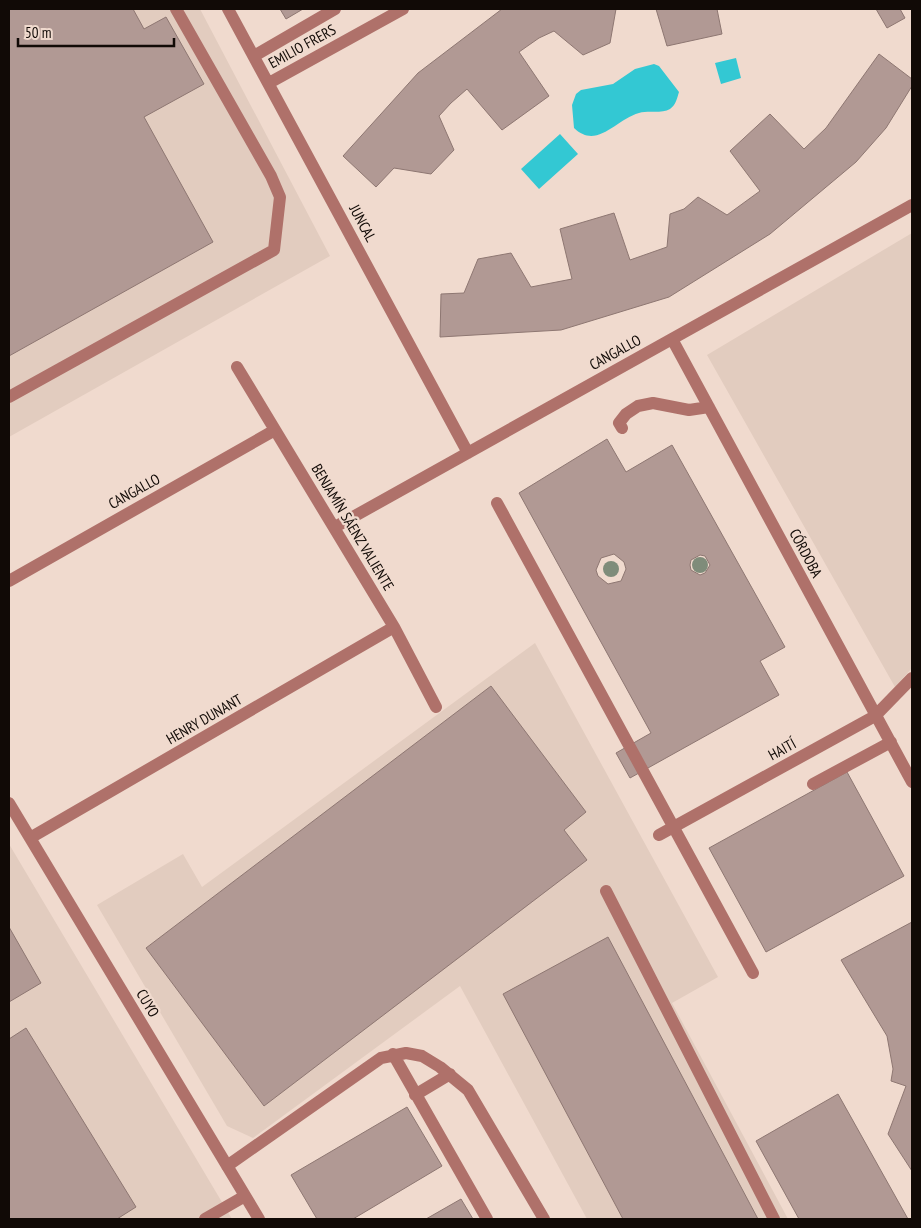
<svg xmlns="http://www.w3.org/2000/svg" width="921" height="1228" viewBox="0 0 921 1228" font-family="'PT Sans Narrow',sans-serif">
<style>
.industrial{fill:#e2ccbf}
.water{fill:#33c8d3}
.building{fill:#b19994;stroke:#8e7772;fill-rule:evenodd}
.lines{fill:none;stroke-linecap:round;stroke-linejoin:round}
.minor{stroke:#af716a;stroke-width:12}
.tree{fill:#7f8c7a}
.labels{text-anchor:middle;dominant-baseline:central;stroke-width:4.5;stroke-linejoin:round;paint-order:stroke}
.street-label{font-size:15px;fill:#110a06;stroke:#f0dace}
</style>
<rect width="100%" height="100%" fill="#f0dace"/>
<path class="industrial" d="M9,9H200L330,256L9,437Z
M912,233V668L895,687L707,355Z
M535,643L718,977L672,1003L788,1219H587L460,986L253,1138L227,1126L97,905L183,854L202,887Z
M9,844L232,1219H9Z"/>
<path class="water" d="M736,58L741,78L721,84L715,63Z
M654,64L659,66L679,92C677,98 676,105 670,109C662,114 648,110 639,113C615,120 597,150 574,128L572,105L576,94L581,90L613,84L635,69Z
M560,134L578,154L539,189L521,169Z"/>
<path class="building" d="M9,9H133L144,29L166,17L204,84L144,117L213,242L9,356Z
M280,9H303L286,19Z
M502,9H616L610,43L583,55L554,31L539,38L519,52L549,96L502,130L467,89L451,103L439,116L454,150L431,174L394,168L376,187L343,156L418,73Z
M656,9H717L722,34L667,46Z
M876,9H900L905,18L887,28Z
M879,54L912,79V86L886,128L856,162L770,234L669,297L561,330L440,337L441,294L464,293L478,259L511,253L531,287L572,279L560,229L614,213L630,260L667,247L670,214L684,209L698,197L727,215L760,191L730,151L770,114L804,149L826,128Z
M607,439L626,472L672,445L785,647L760,661L779,695L630,778L616,753L651,733L519,493ZM614,554L624,562L626,569L621,581L608,584L598,576L596,570L601,558ZM700,555L705,556L710,565L705,573L700,575L691,570L690,565L691,560Z
M491,686L586,812L564,830L587,860L264,1106L146,948Z
M847,772L904,876L766,952L709,848Z
M912,922V1171L888,1134L906,1086L891,1081L893,1069L887,1036L841,960Z
M9,927L41,983L9,1002Z
M608,937L758,1219H623L503,994Z
M26,1028L136,1207L117,1219H9V1039Z
M838,1094L908,1219H799L756,1141Z
M407,1107L442,1166L353,1219H317L291,1175Z
M461,1199L473,1219H426Z"/>
<g class="lines">
<path class="minor" d="M228,9L468,453
M254,56L335,9
M269,83L403,9
M672,339L912,782
M237,367L394,627L436,707
M9,397L274,250L280,197L271,176L176,9
M622,428L619,423L626,414L638,406L653,403L689,410L709,407
M497,503L753,973
M335,527L912,205
M9,581L275,430
M813,784L891,742
M9,803L259,1219
M659,835L875,716L912,678
M30,838L394,627
M606,891L774,1219
M393,1054L487,1219
M415,1095L450,1074
M227,1166L381,1058L406,1053L422,1056L440,1067L468,1090L544,1219
M205,1219L245,1196"/>
</g>
<g class="tree">
<circle cx="700" cy="565" r="8"/>
<circle cx="611" cy="569" r="8"/>
</g>
<g class="labels">
<g class="street-label">
<text transform="translate(302 46) rotate(-29)">EMILIO FRERS</text>
<text transform="translate(363 223) rotate(62)">JUNCAL</text>
<text transform="translate(615 352) rotate(-29)">CANGALLO</text>
<text transform="translate(134 491) rotate(-29)">CANGALLO</text>
<text transform="translate(353 527) rotate(59)">BENJAMÍN SÁENZ VALIENTE</text>
<text transform="translate(806 553) rotate(62)">CÓRDOBA</text>
<text transform="translate(204 719) rotate(-30)">HENRY DUNANT</text>
<text transform="translate(782 749) rotate(-29)">HAITÍ</text>
<text transform="translate(148 1003) rotate(59)">CUYO</text>
</g>
</g>
<rect width="921" height="1228" fill="none" stroke="#110a06" stroke-width="20"/>
<path d="M18 38v8h156v-8" fill="none" stroke="#110a06" stroke-width="2.5"/>
<text x="25" y="38" font-size="15" fill="#110a06" stroke="#f0dace" stroke-width="4" paint-order="stroke">50 m</text>
</svg>
